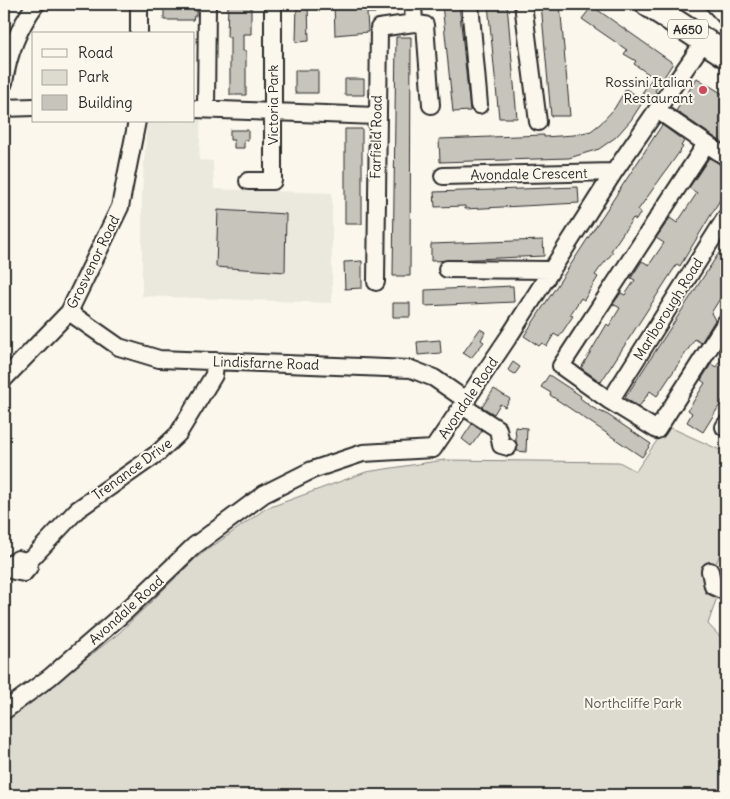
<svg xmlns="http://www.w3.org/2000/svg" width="730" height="799" viewBox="0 0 730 799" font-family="Delius,sans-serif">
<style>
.built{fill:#ebe8de}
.green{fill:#dddad0;stroke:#84827e}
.building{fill:#c7c4bc;stroke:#2b2b2b}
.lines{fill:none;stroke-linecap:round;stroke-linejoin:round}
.minor-casing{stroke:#2b2b2b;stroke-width:20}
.highway-casing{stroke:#2b2b2b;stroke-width:28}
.minor{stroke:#fbf7ec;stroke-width:16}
.highway{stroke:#fbf7ec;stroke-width:24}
.poi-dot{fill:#d1495b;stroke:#fbf7ec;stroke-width:2}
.labels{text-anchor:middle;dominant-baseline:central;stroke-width:4;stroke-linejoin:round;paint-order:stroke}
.shield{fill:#fbf7ec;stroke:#696865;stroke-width:1}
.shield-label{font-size:12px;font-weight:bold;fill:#2b2b2b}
.poi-label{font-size:14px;fill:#2b2b2b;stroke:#fbf7ec;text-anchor:end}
.street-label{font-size:14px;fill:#2b2b2b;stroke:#fbf7ec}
.park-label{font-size:14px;fill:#585754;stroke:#fbf7ec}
</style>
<rect width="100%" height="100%" fill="#fbf7ec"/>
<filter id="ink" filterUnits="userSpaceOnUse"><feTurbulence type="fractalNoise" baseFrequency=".02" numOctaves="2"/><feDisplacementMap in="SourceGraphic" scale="10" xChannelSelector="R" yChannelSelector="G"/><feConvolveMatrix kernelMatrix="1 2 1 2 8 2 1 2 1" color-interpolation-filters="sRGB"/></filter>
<g filter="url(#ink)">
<path class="built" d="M194,115H201L199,160L213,161L214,189L332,193V303L142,296V194L147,121H194Z"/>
<path class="green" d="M667,426L720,450L724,445L726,446V546L722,549L705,592L717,597L708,624L726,643V795H4V722L118,634L196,558L265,509L366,472L444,460L619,462L636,471Z"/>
<path class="building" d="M164,4H196V16H194L193,20H164Z
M228,4H251V34H243V51H246V95H230V37H227Z
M297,4H308L309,41L296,42Z
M334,4H374L375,13H367L368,32L335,35Z
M442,4H459L470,111L453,112Z
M488,4H507L517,118H499Z
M541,4H560L570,116H551Z
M592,6L673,63L655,91L657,93L652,100L642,93L653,77L634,64L636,61L624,54L627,50L582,19Z
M396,37H411L410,276H393Z
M295,70H318V93H295Z
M697,78L726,96V145L676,111Z
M345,79H364V95H345Z
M626,89L644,100L631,120L616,137L599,149L569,158L440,162L439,139L544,135V137L574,135L591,131L600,124L614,109Z
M662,125L684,141L681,146L683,147L638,210L641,212L636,220L633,218L611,251L613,252L610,256L600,268L595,275L598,277L584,300L581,298L570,315L573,316L559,337L554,334L547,346L542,343L539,346L524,336Z
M345,129H362V224H345Z
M230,130H248V140H244V148H234V140H230Z
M709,158L726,167V190L680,266L677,264L601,382L581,368L607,324L609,326L620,308L613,304L621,293L625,295L635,280L631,278L642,261L649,265L664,243L656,238L670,218L677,223L697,193L689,188Z
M578,187L579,203L465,209V206L435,207L434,192Z
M218,210L286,214L285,272L216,267Z
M543,240L544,256L431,261V244Z
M726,242V289L711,313L715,320L701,343L695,339L657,396L650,391L639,407L625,398Z
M362,261V288L345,289L344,262Z
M513,286L514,302L425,306V290Z
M393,303H410V317H393Z
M480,329L485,332L481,340L484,342L471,358L463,353Z
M440,340L441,353L418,355L417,342Z
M726,352V395L703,432L687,422L692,413L688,410L705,383L701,380L711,364L716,367Z
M513,362L520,367L515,374L508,370Z
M549,375L581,396L580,398L593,408L608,415L651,444L642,457L550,395L551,393L541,387Z
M494,389L510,399L505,407L500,404L494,414L482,407Z
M472,424L482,431L471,446L462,439Z
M515,427L527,428L526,452L517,451Z"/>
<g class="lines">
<g class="minor-casing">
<path id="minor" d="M139,4V34
M413,4L414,23L425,25L431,105
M470,4L479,105
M523,4L538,122
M714,4L726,17
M4,83C8,54 19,27 36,4
M4,108L34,107
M194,109L376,116
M206,109L207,4
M657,110L726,157
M706,144L561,366L610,401L657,430L726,322
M443,176L614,172
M248,181H273V4
M447,269L550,270
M376,282L379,28L414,23
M69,312L119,347L159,359L411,369L434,378L467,401
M4,379L69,312L120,207L137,121
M610,401L726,217
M464,407L498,429L501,445L508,447
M724,427L726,424
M25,561L29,567L24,573L14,571L12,563L18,559L25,561L33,557L77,510L158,453L178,434L214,375L215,361
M710,571L713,586L726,592
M4,711L50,677L126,611L194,546L264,494L312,470L363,453L433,449L510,335L614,172L705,40"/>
</g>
<g class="highway-casing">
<path id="highway" d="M648,4L726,55"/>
</g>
<use href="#minor" class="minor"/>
<use href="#highway" class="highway"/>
</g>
</g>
<circle class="poi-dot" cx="703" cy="90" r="5"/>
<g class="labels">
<rect class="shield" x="668" y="19.5" width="40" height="19" rx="4"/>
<g class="shield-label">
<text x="688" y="29">A650</text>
</g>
<g class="poi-label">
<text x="693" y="82">Rossini Italian<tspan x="693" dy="16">Restaurant</tspan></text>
</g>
<g class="street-label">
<text transform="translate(273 105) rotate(-90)">Victoria Park</text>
<text transform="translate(376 137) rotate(-89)">Farfield Road</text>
<text transform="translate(529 174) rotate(-1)">Avondale Crescent</text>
<text transform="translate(93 262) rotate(-64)">Grosvenor Road</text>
<text transform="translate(668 309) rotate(-58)">Marlborough Road</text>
<text transform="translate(266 363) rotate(2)">Lindisfarne Road</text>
<text transform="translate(468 398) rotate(-56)">Avondale Road</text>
<text transform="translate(132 469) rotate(-36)">Trenance Drive</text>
<text transform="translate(126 610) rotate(-42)">Avondale Road</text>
</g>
<g class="park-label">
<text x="633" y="703">Northcliffe Park</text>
</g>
</g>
<rect width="730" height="799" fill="none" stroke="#fbf7ec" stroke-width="20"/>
<rect x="10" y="10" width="710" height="779" fill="none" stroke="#2b2b2b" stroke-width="2" filter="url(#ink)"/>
<rect x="32" y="32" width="162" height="90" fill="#fbf7ec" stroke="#a8a59f"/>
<rect x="42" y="49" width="25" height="8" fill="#fbf7ec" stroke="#a8a59f"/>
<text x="78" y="58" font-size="15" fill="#2b2b2b">Road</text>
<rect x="42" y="70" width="25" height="15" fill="#dddad0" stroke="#a8a59f"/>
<text x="78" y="82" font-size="15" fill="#2b2b2b">Park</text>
<rect x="42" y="95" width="25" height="15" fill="#c7c4bc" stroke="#a8a59f"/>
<text x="78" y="108" font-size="15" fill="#2b2b2b">Building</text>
</svg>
